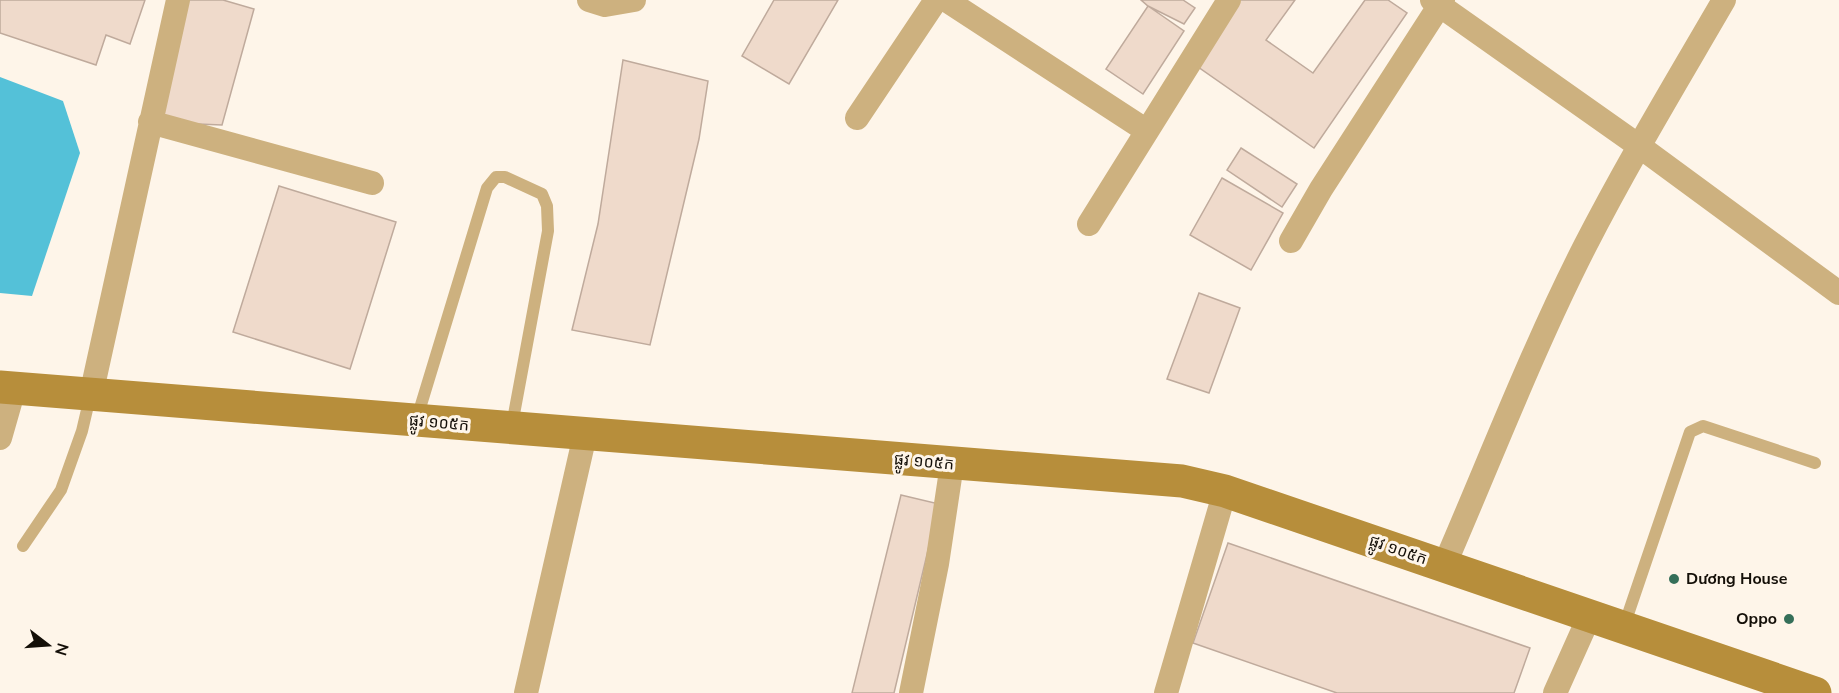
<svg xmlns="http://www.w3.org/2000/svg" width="1839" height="693" viewBox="0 0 1839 693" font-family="'Nunito Sans','Noto Sans Khmer',sans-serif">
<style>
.water{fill:#54c1d8}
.building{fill:#efdacb;stroke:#bfaa9c;stroke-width:1.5}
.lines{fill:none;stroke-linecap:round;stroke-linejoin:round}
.lane{stroke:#cdb17f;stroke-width:12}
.street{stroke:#cdb17f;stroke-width:24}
.secondary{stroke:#b78e3b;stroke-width:33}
.poi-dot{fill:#356f59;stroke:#fef5e9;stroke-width:2}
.labels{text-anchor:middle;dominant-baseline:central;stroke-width:6;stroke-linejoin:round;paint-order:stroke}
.street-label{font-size:16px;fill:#140f08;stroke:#fef5e9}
.poi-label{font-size:16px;font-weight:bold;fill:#140f08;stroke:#fef5e9;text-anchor:start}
</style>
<rect width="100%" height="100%" fill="#fef5e9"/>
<path class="water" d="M0,77L63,101L80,153L32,296L0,293Z"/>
<path class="building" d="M0,0H145L130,44L106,35L96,65L0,33Z
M186,0H223L254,9L222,125L150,122Z
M774,0H838L789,84L742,56Z
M1141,0H1183L1195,8L1184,24L1148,6Z
M1235,0H1295L1266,40L1313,73L1365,0H1388L1407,13L1314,148L1191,62Z
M1148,6L1184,31L1143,94L1106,69Z
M623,60L708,81L699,139L650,345L572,330L598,224Z
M1241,148L1297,184L1282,207L1227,170Z
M1222,178L1283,213L1251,270L1190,235Z
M279,186L396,222L350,369L233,332Z
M1199,293L1240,308L1209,393L1167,379Z
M901,495L939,504L894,693H852Z
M1228,543L1530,648L1514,693H1337L1193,643Z"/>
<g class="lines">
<path class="lane" d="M417,418L487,188L496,177H505L542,194L547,206L548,231L512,425
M23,546L61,490L82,431L90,397
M1624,626L1690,432L1703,426L1815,463"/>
<path class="street" d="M589,0L605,5L634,0
M946,0L1147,131
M1432,0L1639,146L1839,293
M857,118L936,0
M150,122L372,183
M1089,224L1229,0
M1291,241L1321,189L1443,0
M91,395L178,0
M0,438L14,389
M1444,566C1490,460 1533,348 1585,246C1628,162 1677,81 1724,0
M526,693L585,435
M911,693L937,564L952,464
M1166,693L1225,491
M1555,693L1589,617"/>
<path class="secondary" d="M0,387L1182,481L1225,491L1815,693"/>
</g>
<g class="poi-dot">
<circle cx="1674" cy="579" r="6"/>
<circle cx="1789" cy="619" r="6"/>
</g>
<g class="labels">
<g class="street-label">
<text transform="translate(439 423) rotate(5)">ផ្លូវ ១០៥ក</text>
<text transform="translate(924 462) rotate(5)">ផ្លូវ ១០៥ក</text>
<text transform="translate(1398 550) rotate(19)">ផ្លូវ ១០៥ក</text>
</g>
<g class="poi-label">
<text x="1686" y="579">Dương House</text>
<text x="1777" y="619" text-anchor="end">Oppo</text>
</g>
</g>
<g transform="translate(48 645) rotate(107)" stroke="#fef5e9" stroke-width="4.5" paint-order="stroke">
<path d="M0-4.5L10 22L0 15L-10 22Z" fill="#140f08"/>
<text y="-9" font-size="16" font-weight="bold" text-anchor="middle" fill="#140f08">N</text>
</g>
</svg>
